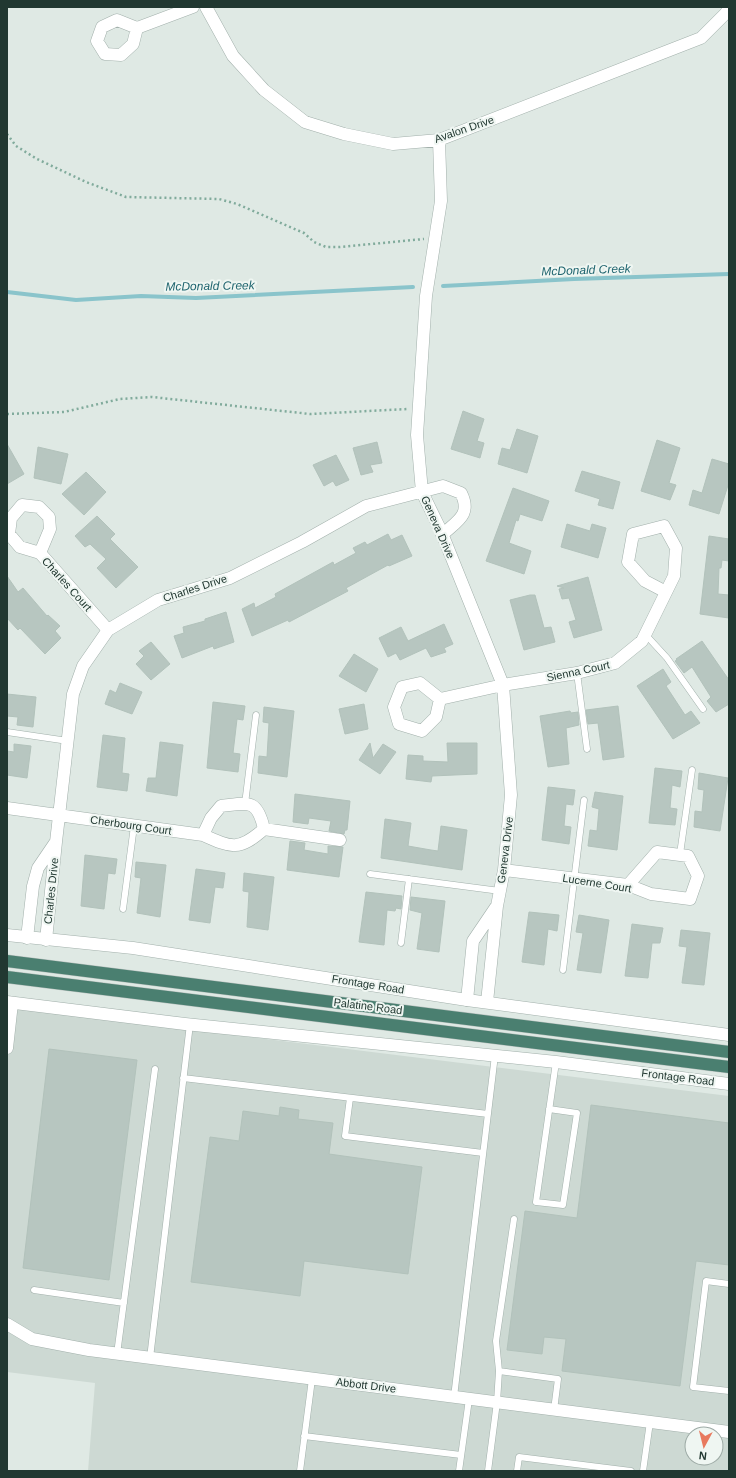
<svg xmlns="http://www.w3.org/2000/svg" width="736" height="1478" viewBox="0 0 736 1478" font-family="Arial,sans-serif">
<style>
.built{fill:#cdd9d3;fill-rule:evenodd}
.lines{fill:none;stroke-linecap:round;stroke-linejoin:round}
.stream{stroke:#8ac4cb;stroke-width:4}
.building{fill:#b7c6c0;stroke:#b2c2bb}
.service-casing{stroke:#a2b0ab;stroke-width:7}
.minor-casing{stroke:#a2b0ab;stroke-width:13}
.tertiary-casing{stroke:#a2b0ab;stroke-width:13}
.trunk-casing{stroke:#bcc3c1;stroke-width:13}
.path{stroke:#81ab9c;stroke-width:2.5;stroke-dasharray:2 3;stroke-linecap:butt}
.service{stroke:#fff;stroke-width:6}
.minor{stroke:#fff;stroke-width:12}
.tertiary{stroke:#fff;stroke-width:12}
.trunk{stroke:#4a7f70;stroke-width:12}
.labels{text-anchor:middle;dominant-baseline:central;stroke-width:4;stroke-linejoin:round;paint-order:stroke}
.street-label{font-size:11px;fill:#213831;stroke:#eff6f2}
.water-label{font-size:12px;font-style:italic;fill:#20656f;stroke:#eff6f2}
</style>
<rect width="100%" height="100%" fill="#dfe9e4"/>
<path class="built" d="M7,1007L729,1096V1471H88L95,1383L7,1372ZM692,1434H716V1458H692Z"/>
<g class="lines">
<path class="stream" d="M443,286L574,279L729,274
M7,292L76,300L141,296L196,298L413,287"/>
</g>
<path class="building" d="M463,411L484,419L477,441L484,443L480,458L451,449Z
M517,429L538,436L527,473L498,464L502,448L510,450Z
M657,440L680,448L669,483L676,485L670,500L641,491Z
M377,442L382,463L370,465L373,472L361,475L353,448Z
M7,444L24,474L7,484Z
M38,447L68,454L61,484L34,478Z
M336,455L349,480L336,486L333,481L324,486L313,465Z
M712,459L729,464V482L719,514L689,505L693,490L702,493Z
M582,471L620,482L613,509L598,505L600,499L575,491Z
M86,472L106,492L84,515L62,494Z
M513,488L549,501L542,521L520,514L518,521L516,520L509,543L531,551L524,574L486,561Z
M97,516L115,534L110,539L138,567L116,588L97,568L106,559L90,544L85,547L75,536Z
M567,524L590,531L592,524L606,528L598,558L561,547Z
M388,534L391,540L402,535L412,556L389,566L388,565L346,588L348,591L289,622L288,620L252,636L242,609L254,603L255,608L276,597L275,594L333,562L334,565L356,553L353,548L365,542L367,545Z
M709,536L729,539V561L722,560L721,568H719L718,594L729,595V618L700,614Z
M7,576L18,592L23,588L47,616L48,615L60,626L55,631L61,638L45,654L20,628L18,630L7,618Z
M588,577L602,630L574,638L569,622L576,620L569,598L562,599L559,589L564,588L557,586Z
M530,595H535L544,628L551,627L555,642L524,650L510,600Z
M226,612L234,642L214,649L213,646L182,658L174,636L184,633L183,627L205,621V619Z
M444,624L453,644L444,648L446,652L431,657L426,648L400,660L396,653L388,657L379,638L401,627L408,641Z
M702,641L729,680V704L716,712L707,701L711,697L692,667L684,673L675,661L677,660L676,659Z
M151,642L170,664L151,680L136,664L144,656L139,651Z
M354,654L378,669L366,692L339,676Z
M663,669L671,682L666,686L685,715L691,711L700,723L673,739L637,686Z
M120,683L142,692L132,714L105,704L110,690L116,693Z
M7,694L36,697L33,727L17,725L18,717L7,716Z
M213,702L245,706L243,720L237,719L233,753L240,754L238,772L207,768Z
M364,704L368,729L345,734L339,709Z
M618,706L624,757L603,760L598,723L588,724L586,710Z
M264,707L294,711L287,777L258,773L259,756L267,757L269,723L263,722Z
M570,711L571,713L578,712L579,725L566,728L569,764L548,767L540,716Z
M103,735L125,738L122,773L129,774L127,791L97,787Z
M160,742L183,745L177,796L146,791L148,778H156Z
M370,743L373,758L383,744L396,752L380,774L359,760Z
M447,743H477V774L432,776L431,782L406,779L408,755L423,756V761L448,762Z
M14,744L31,746L27,778L7,775V751L14,752Z
M655,768L682,771L680,787L672,785L670,808L677,809L675,825L649,823Z
M699,773L728,778L720,831L694,827L695,811L702,812L704,790L698,789Z
M548,787L575,790L573,805L566,804L564,826L571,827L569,844L542,840Z
M595,792L623,796L617,850L588,846L590,830L597,831L599,809L592,807Z
M295,794L350,801L347,830H345L344,834L329,831L331,821L309,818L308,824L293,822Z
M385,819L411,823L408,846L431,850L438,851L441,826L467,830L462,870L381,858Z
M290,841L305,843L304,850L328,854V846L343,847L339,877L287,870Z
M85,855L117,859L115,874L108,873L104,909L81,906Z
M136,862L166,865L160,917L137,913L141,878L135,877Z
M196,869L225,873L223,888L215,887L210,923L189,920Z
M244,873L274,877L268,930L247,927L249,892L243,891Z
M366,892L402,896L401,909L396,908L395,911L387,910L384,945L359,942Z
M411,897L445,901L439,952L417,949L422,913L410,910Z
M529,912L559,915L557,931L548,929L544,965L522,962Z
M579,915L609,920L601,973L577,970L583,933L576,932Z
M632,924L663,928L660,943H652L648,978L625,976Z
M681,930L710,933L704,985L682,983L687,947L679,946Z
M49,1049L137,1060L109,1280L23,1268Z
M591,1105L729,1123V1265L696,1261L680,1386L562,1371L566,1339L544,1337L542,1354L507,1350L525,1211L577,1218Z
M280,1107L299,1110L298,1119L333,1123L329,1154L422,1167L408,1274L304,1261L300,1296L191,1282L210,1137L239,1141L243,1111L279,1116Z"/>
<g class="lines">
<g class="service-casing">
<path id="service" d="M645,634L667,658L703,709
M577,673L587,749
M7,732L68,741
M245,804L256,715
M680,854L692,770
M370,874L500,891
M123,909L134,826
M401,943L409,879
M563,970L584,800
M183,1078L488,1114
M350,1098L345,1136L483,1153
M549,1109L577,1113L563,1205L536,1202L556,1062
M729,1284L706,1281L693,1387L729,1391
M34,1290L124,1303
M117,1354L155,1069
M150,1358L190,1024
M499,1371L496,1341L514,1219
M454,1397L495,1055
M304,1436L461,1455
M300,1471L312,1379
M459,1471L469,1399
M488,1471L497,1402L499,1371L558,1379L554,1410
M517,1471L519,1457L631,1471
M643,1471L650,1422"/>
</g>
<g class="minor-casing">
<path id="minor" d="M206,7L233,56L264,90L305,122L344,134L393,144L439,140L701,38L725,14L729,9
M117,20L137,28L133,44L121,55L105,54L97,41L102,27Z
M137,28L193,7
M439,140L441,201L426,296L417,435L422,492L441,531L503,685L511,795L504,870L497,906L487,1002
M40,553L50,529L49,517L39,507L22,505L11,518L9,534L20,547L40,553L108,630
M420,683L440,699L436,717L422,731L399,724L394,707L402,687Z
M440,699L503,685L577,673L615,663L642,641L674,576L676,548L664,526L633,534L628,562L645,581L666,592
M7,808L203,835C232,848 239,851 264,829L340,840
M203,835L211,818L221,806C248,803 257,798 264,829
M504,870L628,885L651,894L690,899L698,876L688,856L657,852L628,885
M27,938L33,886L38,868L55,843
M46,940L56,842L73,694L83,666L108,630L158,600L230,578L302,542L366,506L443,486L461,493C472,515 457,521 442,535
M467,1000L473,941L496,907
M7,1048L12,1003
M7,1324L32,1339L89,1350L729,1432"/>
</g>
<g class="tertiary-casing">
<path id="tertiary" d="M7,935L133,948L467,1000L729,1035
M7,1002L185,1024L556,1062L729,1084"/>
</g>
<g class="trunk-casing">
<path id="trunk" d="M7,961L729,1052
M7,977L729,1067"/>
</g>
<path class="path" d="M7,134L16,146L37,159L86,182L126,197L219,199L237,204L304,233L314,242L326,247H340L424,239
M7,414L64,412L120,399L152,397L310,414L408,409"/>
<use href="#service" class="service"/>
<use href="#minor" class="minor"/>
<use href="#tertiary" class="tertiary"/>
<use href="#trunk" class="trunk"/>
</g>
<g class="labels">
<g class="street-label">
<text transform="translate(464 129) rotate(-19)">Avalon Drive</text>
<text transform="translate(438 527) rotate(66)">Geneva Drive</text>
<text transform="translate(67 584) rotate(48)">Charles Court</text>
<text transform="translate(195 588) rotate(-18)">Charles Drive</text>
<text transform="translate(578 671) rotate(-12)">Sienna Court</text>
<text transform="translate(131 825) rotate(8)">Cherbourg Court</text>
<text transform="translate(505 850) rotate(-83)">Geneva Drive</text>
<text transform="translate(597 883) rotate(9)">Lucerne Court</text>
<text transform="translate(51 891) rotate(-84)">Charles Drive</text>
<text transform="translate(368 984) rotate(9)">Frontage Road</text>
<text transform="translate(368 1006) rotate(7)">Palatine Road</text>
<text transform="translate(678 1077) rotate(7)">Frontage Road</text>
<text transform="translate(366 1385) rotate(7)">Abbott Drive</text>
</g>
<g class="water-label">
<text transform="translate(586 270) rotate(-2)">McDonald Creek</text>
<text transform="translate(210 286) rotate(-1)">McDonald Creek</text>
</g>
</g>
<rect width="736" height="1478" fill="none" stroke="#213831" stroke-width="16"/>
<g transform="translate(704 1446) rotate(187)"><circle r="19" fill="#eff6f2" stroke="#9daaa5"/>
<path d="M0-3L7 15L0 10L-7 15Z" fill="#e8795e"/>
<text y="-6" font-size="11" font-weight="bold" text-anchor="middle" fill="#213831">N</text>
</g>
</svg>
